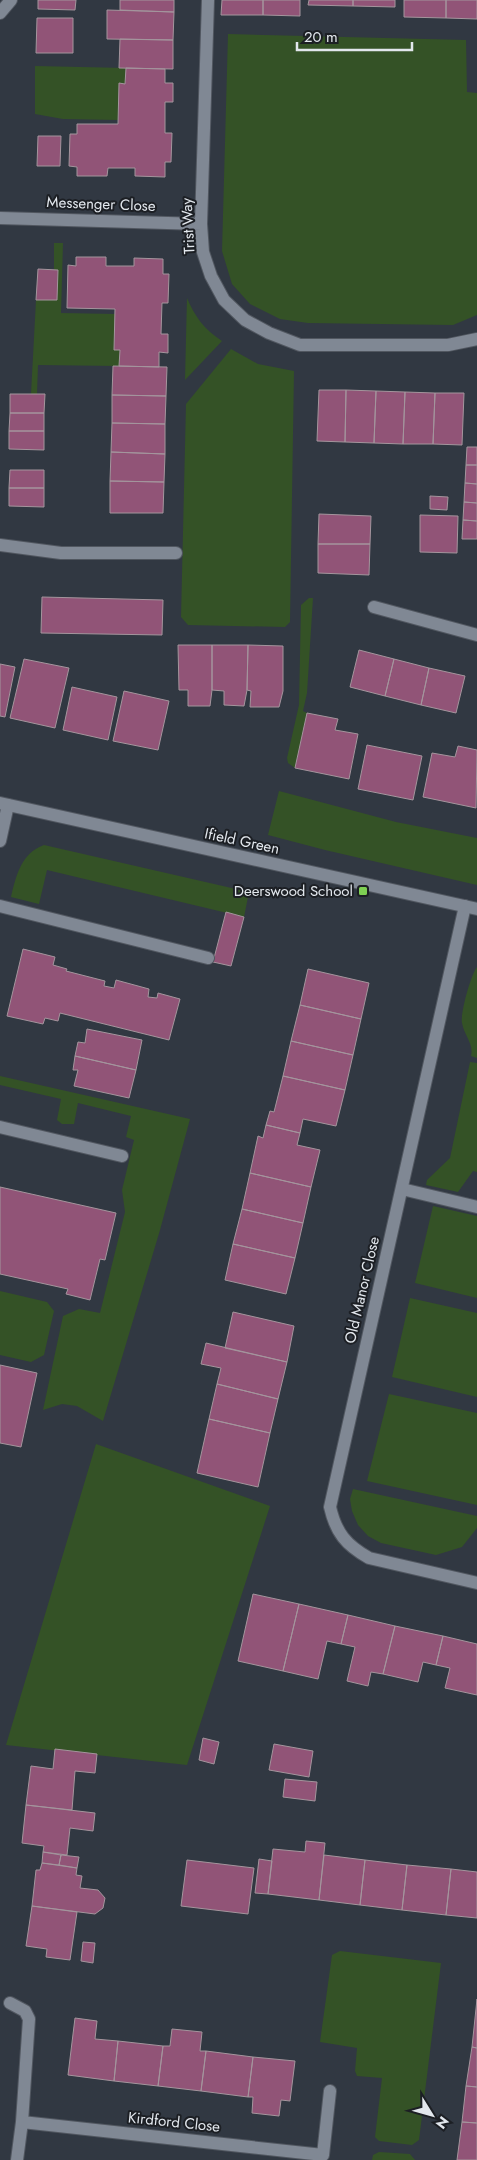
<svg xmlns="http://www.w3.org/2000/svg" width="477" height="2160" viewBox="0 0 477 2160" font-family="Jost,sans-serif">
<style>
.green{fill:#345226}
.building{fill:#915477;stroke:#a4959d}
.lines{fill:none;stroke-linecap:round;stroke-linejoin:round}
.service-casing{stroke:#515760;stroke-width:14}
.minor-casing{stroke:#515760;stroke-width:14}
.tertiary-casing{stroke:#515760;stroke-width:14}
.service{stroke:#808894;stroke-width:12}
.minor{stroke:#808894;stroke-width:12}
.tertiary{stroke:#808894;stroke-width:12}
.poi-dot{fill:#7ed053;stroke:#1c1f24;stroke-width:2}
.labels{text-anchor:middle;dominant-baseline:central;stroke-width:4;stroke-linejoin:round;paint-order:stroke}
.street-label{font-size:15px;fill:#e2e7ed;stroke:#1c1f24}
.poi-label{font-size:15px;fill:#e2e7ed;stroke:#1c1f24;text-anchor:end}
</style>
<rect width="100%" height="100%" fill="#313842"/>
<path class="green" d="M228,34L466,40L467,92L477,93V315L453,325L308,323L280,319L250,304L232,284L222,251Z
M35,66L126,68L125,84H119L118,120L63,119L35,114Z
M54,243H63L61,313L115,314L114,350H120L119,366L38,365L37,394H31L36,300H57L58,270H54Z
M187,298C195,317 204,329 222,341L185,380Z
M231,349L258,364L294,371L290,622L285,627L188,625L181,617L186,404Z
M309,598H313L307,693L303,711L307,713L295,768L288,763L287,758L299,705L301,605Z
M279,791L396,822L477,838V885L325,850L268,835Z
M44,845L249,892L244,917L47,870L39,904L11,897C16,876 21,853 44,845Z
M477,967V1058L471,1056C474,1044 464,1035 462,1023C460,1014 471,974 477,967Z
M470,1062L477,1063V1172L473,1171L458,1192L426,1185L427,1180L450,1158Z
M0,1076L190,1119L160,1230L103,1421L77,1406L62,1404L43,1410L63,1316L79,1309L100,1313L125,1212L122,1190L134,1140L126,1137L131,1116L78,1103L74,1124H62L57,1120L61,1099L0,1085Z
M433,1206L477,1216V1298L415,1283Z
M0,1291L47,1302L54,1311L44,1355L31,1362L0,1355Z
M410,1298L477,1313V1397L392,1377Z
M389,1394L477,1413V1505L367,1481Z
M96,1444L270,1506L187,1765L6,1745Z
M353,1489L477,1516V1528L462,1547L436,1555L381,1543L368,1536L358,1525L352,1511L350,1499Z
M340,1951L441,1963L419,2140L412,2145L379,2141L375,2137L382,2078L357,2076L355,2071L357,2048L320,2042L332,1955Z
M379,2152L410,2154L415,2160H372L373,2155Z"/>
<path class="building" d="M38,0H76L75,10L38,9Z
M120,0H174V12L120,10Z
M222,0H263V15H221Z
M263,0H300V16L263,15Z
M309,0H353V6L308,5Z
M353,0H395V7L353,6Z
M404,0H446V18L404,17Z
M446,0H477V19L446,18Z
M107,10L174,12L173,40L107,39Z
M37,18H73V53H36Z
M120,39L173,40V69L119,68Z
M126,68L165,69V83H173V102H165V133H172L171,162H165V177L135,176V168H108L107,176H77V167L69,166L70,134H77V124H118L119,83L125,84Z
M38,136H61L60,166H37Z
M76,257H106V266H134V258L163,259V274H169L168,303H162L161,334H168V353L159,352V367L119,366L120,350H114L115,309L67,308L68,265L76,266Z
M38,269L58,270L57,300H36Z
M113,366L167,367L166,396L112,395Z
M319,390H346L345,442L317,441Z
M346,390L376,391L374,443L345,442Z
M376,391L405,392L403,444L374,443Z
M405,392L435,393L433,444H403Z
M435,393H464L462,445L433,444Z
M10,394H45L44,413H10Z
M112,395L166,396L165,424L112,423Z
M10,413H44V431H9Z
M112,423L165,424V454L111,452Z
M9,431H44V450L9,449Z
M467,447H477V465H466Z
M111,452L165,454L164,482L110,481Z
M466,465H477V484L465,483Z
M10,470H44V488H9Z
M110,481L164,482L163,513H110Z
M465,483L477,484V503L464,502Z
M9,488H44V507L9,506Z
M430,496L448,497L447,510L430,509Z
M464,502L477,503V521L463,520Z
M319,514L371,516L370,544H318Z
M420,515L458,516L457,553L420,552Z
M463,520L477,521V539H462Z
M318,544H370L369,575L318,573Z
M42,597L163,600L162,635L41,633Z
M178,645H212V690L210,706H188V690H179Z
M212,645H248L247,690L244,706L224,705V691L212,690Z
M248,645L283,646V691L279,707H250L251,691L247,690Z
M359,650L394,659L385,696L350,687Z
M24,659L69,668L55,728L10,718Z
M394,659L429,668L421,705L385,696Z
M0,664L15,667L5,717L0,716Z
M429,668L465,676L456,713L421,705Z
M72,687L117,697L108,740L63,730Z
M124,691L169,701L158,750L113,741Z
M307,713L338,719L335,730L358,734L349,779L295,768Z
M367,745L422,756L413,800L358,789Z
M458,746L477,750L476,808L423,797L432,753L455,757Z
M226,912L244,917L231,966L213,962Z
M23,949L55,957L53,965L67,969L66,971L105,981L104,986L114,988L116,980L149,989L148,997L157,998L158,993L180,999L169,1040L60,1013L58,1021L45,1018L43,1024L7,1016Z
M308,969L369,983L361,1019L300,1005Z
M300,1005L361,1019L353,1055L291,1041Z
M87,1029L142,1040L136,1070L75,1056L78,1042L85,1043Z
M291,1041L353,1055L345,1090L283,1076Z
M75,1056L136,1070L129,1098L74,1086L78,1070H73Z
M283,1076L345,1090L336,1126L303,1119L300,1133L266,1125L270,1111L274,1112Z
M266,1125L300,1133L297,1145L320,1150L311,1187L250,1173L258,1136L263,1138Z
M250,1173L311,1187L303,1223L242,1209Z
M0,1187L116,1213L105,1260L100,1259L90,1300L66,1294L68,1289L0,1274Z
M242,1209L303,1223L295,1258L233,1244Z
M233,1244L295,1258L286,1294L225,1280Z
M233,1312L294,1326L287,1362L225,1348Z
M206,1343L287,1362L278,1399L217,1384L221,1368L201,1364Z
M0,1365L37,1373L21,1447L0,1443Z
M217,1384L278,1399L270,1433L209,1419Z
M209,1419L270,1433L258,1487L197,1473Z
M253,1594L299,1604L283,1671L238,1661Z
M299,1604L348,1615L341,1644L327,1641L318,1679L283,1671Z
M348,1615L395,1626L383,1674L371,1672L368,1686L347,1681L355,1647L341,1644Z
M395,1626L443,1636L436,1665L423,1662L418,1682L383,1674Z
M443,1636L477,1644V1695L445,1688L450,1668L436,1665Z
M203,1738L219,1742L214,1764L199,1760Z
M274,1744L313,1751L309,1777L269,1770Z
M55,1749L97,1754L95,1773L75,1771L72,1810L26,1805L31,1766L53,1769Z
M285,1779L317,1782L315,1801L283,1797Z
M26,1805L95,1813L93,1831L70,1828L67,1855L43,1852L44,1846L22,1843Z
M306,1841L325,1843L319,1900L268,1894L273,1849L305,1852Z
M43,1852L61,1855L59,1865L42,1863Z
M61,1855L79,1857L77,1868L59,1865Z
M324,1855L365,1860L360,1905L319,1900Z
M259,1859L272,1861L268,1894L255,1893Z
M187,1860L254,1868L248,1914L181,1906Z
M365,1860L407,1865L402,1910L360,1905Z
M42,1863L77,1868L76,1875L82,1876L80,1888L98,1890L105,1898L103,1908L95,1914L32,1906L36,1870H40Z
M407,1865L451,1869L446,1915L402,1910Z
M451,1869L477,1872V1918L446,1915Z
M32,1906L77,1912L70,1960L46,1957L47,1949L26,1946Z
M83,1942L95,1943L93,1963L81,1961Z
M477,1999V2048L472,2047Z
M75,2018L97,2021L95,2039L118,2041L114,2081L68,2075Z
M172,2029L202,2032L200,2051H206L201,2091L158,2086L163,2046H170Z
M118,2041L163,2046L158,2086L114,2081Z
M472,2047L477,2048V2087L466,2086Z
M206,2051L253,2057L248,2097L201,2091Z
M253,2057L295,2061L290,2101L281,2100L279,2116L252,2113L253,2097H248Z
M466,2086L477,2087V2123L462,2122Z
M462,2122L477,2123V2160H457Z"/>
<g class="lines">
<g class="service-casing">
<path id="service" d="M0,13L11,0
M0,841L8,805
M0,906L208,958
M0,1127L122,1156
M402,1189L477,1207"/>
</g>
<g class="minor-casing">
<path id="minor" d="M208,0L201,224L203,252L211,276L224,300L245,320L269,333L300,345H448L477,339
M0,218L201,224
M0,545L61,553H176
M374,607L477,635
M465,906L330,1507C336,1533 346,1545 369,1558L477,1583
M10,2003L25,2011L29,2019L22,2122
M17,2160L22,2122L323,2155L330,2091"/>
</g>
<g class="tertiary-casing">
<path id="tertiary" d="M0,803L477,909"/>
</g>
<use href="#service" class="service"/>
<use href="#minor" class="minor"/>
<use href="#tertiary" class="tertiary"/>
</g>
<rect class="poi-dot" x="358" y="886" width="10" height="10" rx="2.5"/>
<g class="labels">
<g class="street-label">
<text transform="translate(101 204) rotate(2)">Messenger Close</text>
<text transform="translate(188 226) rotate(-93)">Trist Way</text>
<text transform="translate(242 841) rotate(12)">Ifield Green</text>
<text transform="translate(362 1290) rotate(-77)">Old Manor Close</text>
<text transform="translate(174 2122) rotate(6)">Kirdford Close</text>
</g>
<g class="poi-label">
<text x="353" y="891">Deerswood School</text>
</g>
</g>
<g transform="translate(432 2115) rotate(127)" stroke="#1c1f24" stroke-width="4" paint-order="stroke">
<path d="M0-4L9 19L0 12L-9 19Z" fill="#e2e7ed"/>
<text y="-8" font-size="14" font-weight="bold" text-anchor="middle" fill="#e2e7ed">N</text>
</g>
<path d="M297 42v8h115v-8" fill="none" stroke="#e2e7ed" stroke-width="2.5"/>
<text x="304" y="42" font-size="15" fill="#e2e7ed" stroke="#1c1f24" stroke-width="4" paint-order="stroke">20 m</text>
</svg>
